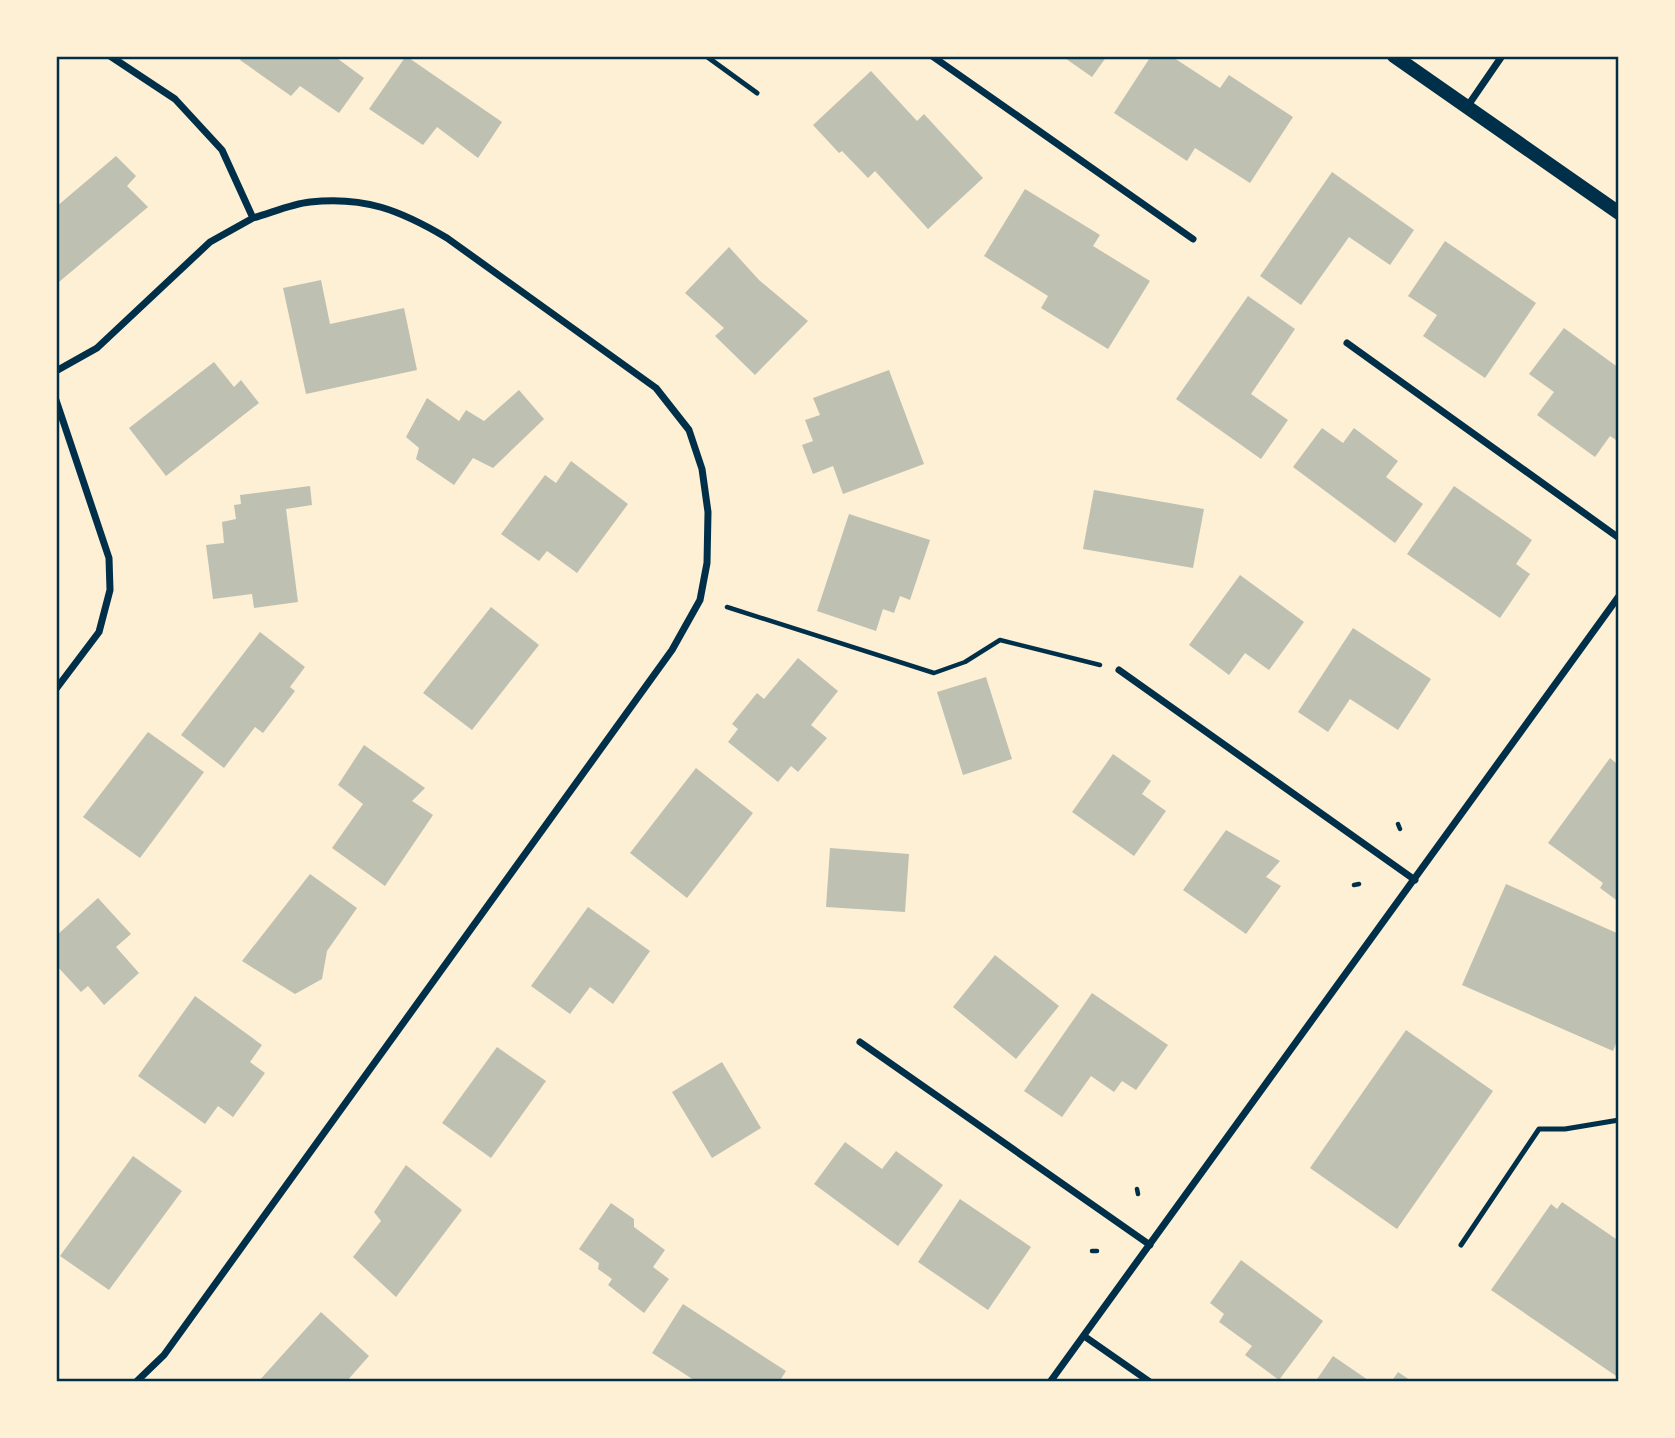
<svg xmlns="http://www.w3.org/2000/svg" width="1675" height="1438" viewBox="0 0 1675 1438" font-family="Jost,sans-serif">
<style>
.building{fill:#bec0b2}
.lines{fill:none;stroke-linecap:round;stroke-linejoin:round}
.path{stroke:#003049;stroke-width:4.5}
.service{stroke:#003049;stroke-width:5}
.minor{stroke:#003049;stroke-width:7}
.secondary{stroke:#003049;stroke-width:14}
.neatline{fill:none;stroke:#003049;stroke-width:2.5}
</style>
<rect width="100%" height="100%" fill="#fdf0d5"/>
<path class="building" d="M243,56H334L364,78L339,113L300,86L291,96L240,60Z
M406,56L502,122L478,158L437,127L423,145L369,109Z
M1062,56H1107L1092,77Z
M1151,56H1171L1220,88L1229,75L1293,117L1250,183L1195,148L1187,161L1114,113Z
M871,71L917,121L924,114L983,178L928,229L875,171L868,178L842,151L839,153L813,125Z
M116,156L136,176L127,186L148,207L59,282L56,280V207Z
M1332,172L1414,230L1390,265L1349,237L1301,305L1260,276Z
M1025,189L1100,235L1093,246L1150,281L1108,349L1041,308L1048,296L984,256Z
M1445,241L1536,303L1485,378L1423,336L1437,315L1408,296Z
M729,247L759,280L808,321L755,375L715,336L724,328L685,293Z
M321,280L330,324L404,308L417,370L306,394L283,288Z
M1248,296L1295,329L1251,394L1288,420L1261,459L1176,399Z
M1564,328L1619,368V442L1610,436L1595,457L1537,415L1554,392L1529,374Z
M214,362L234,387L241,380L259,403L166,476L129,428Z
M889,370L924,464L843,494L833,466L813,474L802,445L813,441L805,420L820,415L813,398Z
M519,390L544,419L493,468L473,458L454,485L416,459L419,448L406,437L427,398L459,421L466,410L484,421Z
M1322,428L1343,443L1354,428L1398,461L1386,477L1423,504L1395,543L1293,467Z
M571,461L628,504L577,573L547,551L539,561L501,534L545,475L556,483Z
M310,486L312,505L286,509L298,602L254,608L252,594L213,599L206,545L224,543L222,522L236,519L234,505L241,504L240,495Z
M1454,486L1532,540L1516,564L1530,574L1500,618L1407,554Z
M1094,490L1204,509L1193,568L1083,549Z
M849,514L930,540L910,600L900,596L894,613L883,609L876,631L817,611Z
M1240,575L1304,622L1269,670L1245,653L1229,675L1189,645Z
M491,607L539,645L472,730L423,693Z
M1353,628L1431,679L1398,730L1350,699L1328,732L1298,712Z
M260,632L305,667L290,687L295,691L263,733L255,727L224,768L181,735Z
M798,658L838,691L811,725L827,738L798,772L791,766L778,782L728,742L738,729L732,724L757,693L764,699Z
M986,677L1012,759L963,775L937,692Z
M148,732L204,772L140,858L83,817Z
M364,745L425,788L412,801L433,815L385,886L332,848L363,804L338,785Z
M1113,754L1151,781L1142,794L1166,811L1134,856L1072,812Z
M1610,758L1616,763L1619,758V902L1600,888L1603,883L1548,843Z
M696,768L753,813L687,898L630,853Z
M1226,830L1280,861L1266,877L1281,886L1246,934L1183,890Z
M830,848L909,854L905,912L826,907Z
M310,874L357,908L327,951L322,979L295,994L242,961Z
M1506,884L1619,934V1036L1613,1051L1462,985Z
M98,898L131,934L116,947L139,973L104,1005L88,986L81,992L56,965V936Z
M588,907L650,951L613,1004L590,987L570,1014L531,986Z
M995,955L1059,1006L1016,1059L953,1007Z
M1092,993L1168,1045L1136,1090L1122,1081L1114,1092L1091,1076L1062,1117L1024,1091Z
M195,996L262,1045L250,1062L265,1073L233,1117L218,1106L205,1124L138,1076Z
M1406,1030L1493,1091L1397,1229L1310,1168Z
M497,1047L546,1081L491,1158L442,1123Z
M722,1062L761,1128L712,1158L672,1092Z
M845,1142L882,1169L896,1151L943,1185L898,1246L814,1184Z
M133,1156L182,1191L109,1290L60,1256Z
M406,1165L462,1210L396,1297L353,1257L381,1221L374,1212Z
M960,1199L1031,1247L988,1310L918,1262Z
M1562,1202L1619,1241V1378L1491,1290L1551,1204L1557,1209Z
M611,1203L634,1219V1227L665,1250L653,1267L669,1279L644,1313L608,1285L612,1279L598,1269L599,1263L579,1249Z
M1241,1260L1323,1321L1279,1380L1245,1355L1252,1346L1219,1322L1224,1314L1210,1303Z
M683,1304L786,1371L779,1382H697L652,1353Z
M321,1312L369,1356L346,1382H258Z
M1333,1356L1371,1382H1315Z
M1398,1372L1413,1382H1391Z"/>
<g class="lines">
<path class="path" d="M727,607L934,673L965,662L1000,640L1100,665
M1398,824L1400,829
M1354,885L1359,884
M1137,1189L1138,1194
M1092,1251H1097"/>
<path class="service" d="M706,56L757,93
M1461,1245L1539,1129H1565L1619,1120"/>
<path class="minor" d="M110,56L175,99L222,150L253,218C271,213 291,204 310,202C364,196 400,210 447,238L656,388L689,430L702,469L708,512L707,563L700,600L672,650L164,1355L136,1382
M932,56L1193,239
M1467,107L1502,56
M1347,343L1619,538
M56,371L97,348L210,242L253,218
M56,400L109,558L110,590L99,632L56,689
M1119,670L1415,880
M860,1042L1150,1245
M1084,1336L1150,1382
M1050,1382L1619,596"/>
<path class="secondary" d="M1394,56L1619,213"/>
</g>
<rect width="1675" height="1438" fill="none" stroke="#fdf0d5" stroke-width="116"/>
<rect x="58" y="58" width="1559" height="1322" class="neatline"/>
</svg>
